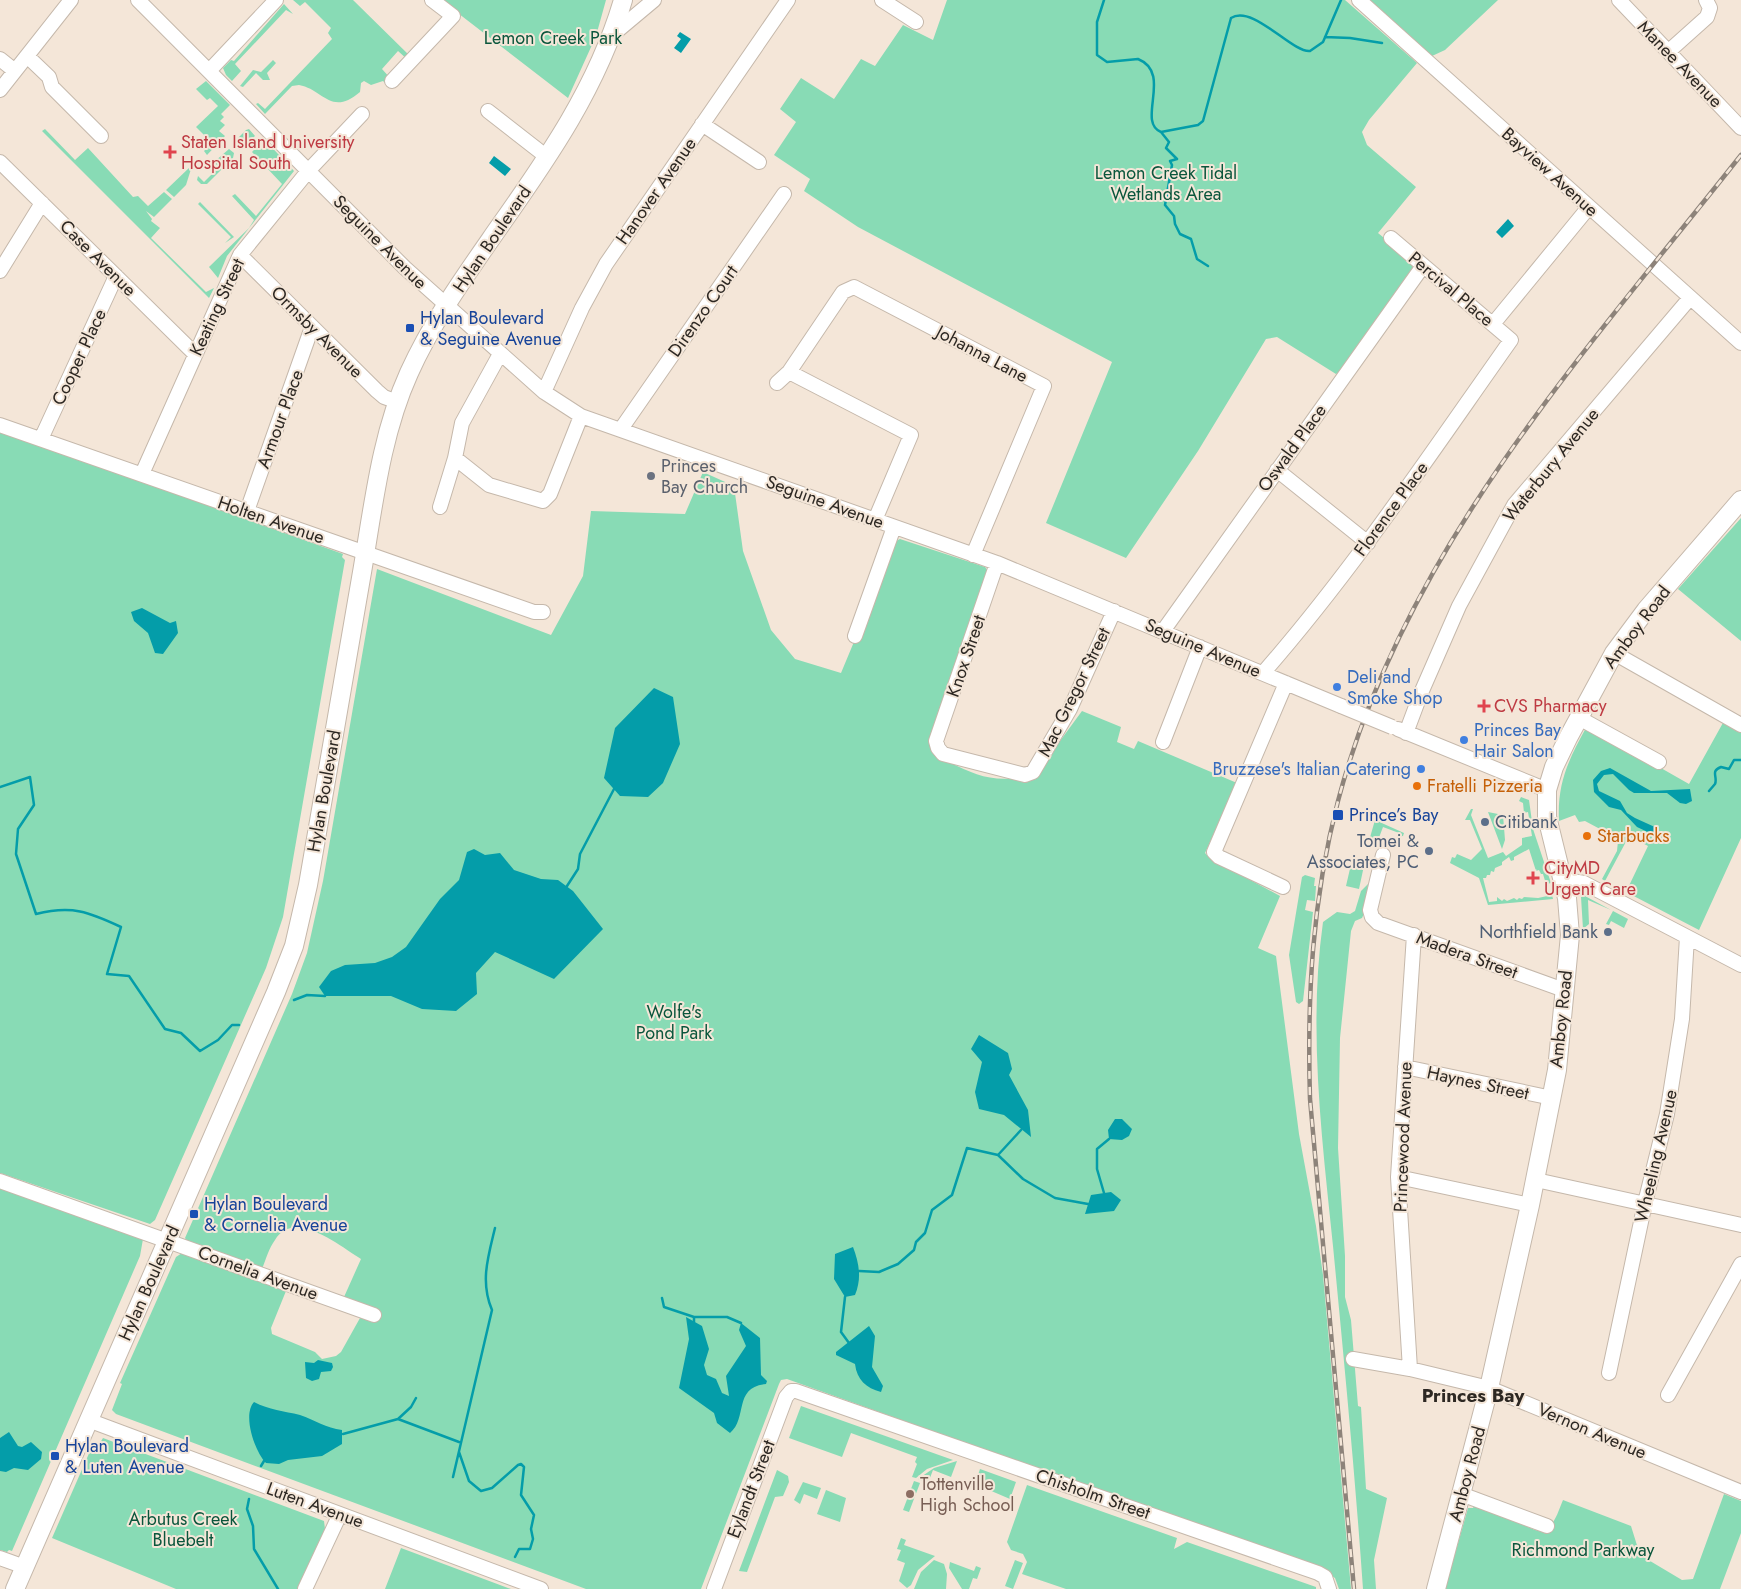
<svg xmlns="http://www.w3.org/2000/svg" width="1741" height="1589" viewBox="0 0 1741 1589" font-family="Jost,sans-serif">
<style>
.green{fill:#88dbb5}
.water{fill:#049da9}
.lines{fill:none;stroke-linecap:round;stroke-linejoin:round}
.stream{stroke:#049da9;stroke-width:2.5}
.minor-casing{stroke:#c5b8ab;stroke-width:16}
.major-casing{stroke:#c5b8ab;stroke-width:20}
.minor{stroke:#fff;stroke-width:14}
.major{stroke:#fff;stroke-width:18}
.rail-casing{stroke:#8d837a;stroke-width:4.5}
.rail{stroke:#f4e6d8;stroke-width:2.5;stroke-dasharray:8;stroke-linecap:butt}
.minor-bridge-casing{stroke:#c5b8ab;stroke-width:16;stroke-linecap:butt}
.minor-bridge{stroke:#fff;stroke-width:14}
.health-dot{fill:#e0444e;stroke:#f4e6d8;stroke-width:2}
.transit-dot{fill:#1a4fb4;stroke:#f4e6d8;stroke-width:2}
.worship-dot{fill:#6b7280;stroke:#f4e6d8;stroke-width:2}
.shop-dot{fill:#3f7fe0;stroke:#f4e6d8;stroke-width:2}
.food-dot{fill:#e8710a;stroke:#f4e6d8;stroke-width:2}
.service-dot{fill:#5c6f8a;stroke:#f4e6d8;stroke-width:2}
.education-dot{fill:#8d6e63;stroke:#f4e6d8;stroke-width:2}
.labels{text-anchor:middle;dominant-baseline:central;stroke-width:4;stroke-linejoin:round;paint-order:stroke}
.park-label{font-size:18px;fill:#0a563c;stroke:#f4e6d8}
.street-label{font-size:18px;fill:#2d2823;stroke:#f4e6d8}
.health-label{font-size:18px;fill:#be3a42;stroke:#f4e6d8;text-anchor:start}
.transit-label{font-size:18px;fill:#164399;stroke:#f4e6d8;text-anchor:start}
.worship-label{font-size:18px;fill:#5b616d;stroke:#f4e6d8;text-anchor:start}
.shop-label{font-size:18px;fill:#366cbe;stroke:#f4e6d8;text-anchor:start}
.food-label{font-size:18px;fill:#c56008;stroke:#f4e6d8;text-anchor:start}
.service-label{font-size:18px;fill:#4e5e75;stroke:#f4e6d8;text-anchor:end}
.education-label{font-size:18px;fill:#785e54;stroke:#f4e6d8;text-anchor:start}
.neighbourhood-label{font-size:19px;font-weight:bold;fill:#2d2823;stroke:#f4e6d8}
</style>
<rect width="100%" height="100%" fill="#f4e6d8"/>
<path class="green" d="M293,0H353L411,57L408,60L398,51L382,69L391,79L386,84L383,81L371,85L364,81L361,83L360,92C331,117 323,89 299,85L292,86L265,114L256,104L258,103L265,109L332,39L328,33L331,28L305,2L300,6Z
M441,0H606L596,36L568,98Z
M947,0H1345L1417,63L1369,120L1362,132L1367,145L1416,187L1378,233L1411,260L1413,263L1412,272L1343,370L1336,374L1277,337L1266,339L1198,451L1126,558L1046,523L1112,362L858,227L804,191L810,179L774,155L796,122L780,109L801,78L834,99L861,59L875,66L903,25L933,40Z
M1368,0H1498L1445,50L1432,56Z
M284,4L293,14L286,10L235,64L241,71L232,81L226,75L223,68L231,60L234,61Z
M273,60L276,63L267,73L270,80H263L256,73L243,87L240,86L253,70L261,72Z
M206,81L230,105L221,114L224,117L220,121L225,125L219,131L225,136L207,155L204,151L212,143L196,127L218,106L210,98L207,100L196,89Z
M45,129L75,160L88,148L133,197L138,196L148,206L164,192L172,199L154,217L146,211L152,219L151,221L160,228L151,238L206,292L214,288L209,298L42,131Z
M249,129L255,136L240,150L233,143L246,130Z
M264,139L294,171L227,256L218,278L209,267L249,228L254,220L232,196L235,194L256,216L282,184L252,152Z
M229,149L234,153L233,158L207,184H201L197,180L198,176L204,182L219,167L214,162Z
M190,167L191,169L186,185L174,197L166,190Z
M200,202L234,237L225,243L231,237L198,204Z
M0,431L343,554L342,557L345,560L283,917L266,968L155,1220L150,1224L0,1173Z
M703,472L734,486L743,551L771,630L795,659L841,673L896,541L900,539L985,567L988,571L930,737L933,754C974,774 988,785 1035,775L1082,711L1121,727L1117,742L1134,749L1138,741L1237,783L1205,853L1210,858L1280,896L1258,948L1276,956L1299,1134L1316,1226L1323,1275L1351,1589H1339L1335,1578L1326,1572L787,1379L781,1380L779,1384L701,1589H586L116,1414L112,1410L122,1384L120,1383L176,1257L182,1253L283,1288L286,1291L271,1328L272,1334L315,1352L322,1359L336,1356L341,1352L360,1318L367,1319L373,1310L344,1297L361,1259C340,1246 294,1208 275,1240C269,1248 266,1259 262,1269L187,1241L185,1238L292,994L307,953L323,881L377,569L551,635L583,576L591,511L685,514Z
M1741,518V641L1678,589Z
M1724,721L1741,731V838L1699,930L1626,892L1648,846L1629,836L1605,881L1602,879L1617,851L1618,841L1615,837L1585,821L1579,822L1575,815L1559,821C1557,782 1569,759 1587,726L1689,784Z
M1521,797L1529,800L1533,829L1551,883L1546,884L1543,874H1541L1539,870L1536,871L1529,849L1514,857V860L1511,861L1509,857L1502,862V865L1495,868L1494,872L1491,871L1490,875H1487L1486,878H1483L1489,902L1497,901V897L1502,901L1504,899L1507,901L1514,898L1517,900L1519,898L1522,899L1524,897L1538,898L1552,895L1553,899L1488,905L1479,878L1450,863L1452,857L1455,858L1457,854L1471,860L1482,849L1470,820H1465L1471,809H1473L1471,815L1488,858L1503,852L1506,856L1522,845V838L1532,836L1528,812L1524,813L1523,803L1519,801Z
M1488,812L1503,815L1505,840L1502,849Z
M1375,820L1404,833L1403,836L1398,837L1399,833L1383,827L1377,843L1369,841Z
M1352,860L1365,861L1359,889L1346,886Z
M1305,875L1315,878L1314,886H1316L1315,901L1307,900L1305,910L1313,912L1303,1001L1299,1004L1296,1002L1289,955L1302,877Z
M1368,884L1366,909L1362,918L1355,921L1351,931L1340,1038L1338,1148L1345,1256V1297L1351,1320L1358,1406L1361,1407L1366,1489L1387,1498L1374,1560L1376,1589H1363C1355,1474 1344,1360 1333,1246C1322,1139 1308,1029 1323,922L1337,912L1350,914L1355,911L1361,891Z
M1585,896L1611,910L1588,900L1589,924L1583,929L1581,897Z
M1613,911L1628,919L1624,928L1611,921L1609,925L1606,924Z
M0,1187L143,1239L140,1256L12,1551L9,1550L7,1552L0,1550Z
M801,1406L953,1460L927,1469L916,1478L912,1477L917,1464L915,1462L917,1457L851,1433L842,1457L789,1438Z
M103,1438L324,1521L325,1529L298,1589H176L52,1538L94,1442L100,1443Z
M957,1461L951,1477L933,1470L928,1483L918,1479L934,1468Z
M980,1469L1016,1482L1010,1499L975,1484Z
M777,1470L788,1476L789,1482L783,1496L775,1497L747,1572L739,1571Z
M914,1481L920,1483L909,1512L903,1510Z
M803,1482L821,1488L817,1499L804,1494L800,1504L794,1500Z
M1027,1485L1177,1538L1174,1549L1187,1542L1316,1587V1589H1066L1022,1574L1027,1562L1023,1554L1011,1550L1007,1542Z
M826,1490L846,1498L840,1522L817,1514Z
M1724,1494L1741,1501V1533L1720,1589H1445L1468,1508H1473L1475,1504L1535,1530C1553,1533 1557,1514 1563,1500L1631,1526L1640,1555L1682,1580L1693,1579Z
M901,1538L906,1540L904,1545L935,1556L918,1570L911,1585L907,1588L899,1581L905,1563L897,1560L901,1550L897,1549Z
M401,1548L511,1589H385Z
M934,1560L944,1564L947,1574L946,1589H914L921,1572Z
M1015,1560L1023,1563L1013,1589L1005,1586Z
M950,1562L974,1571L976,1566L981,1568L977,1579L973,1578L969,1589H962L949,1568Z"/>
<path class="water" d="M680,32L691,39L681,53L674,48L681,39L677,36Z
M494,156L511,169L505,176L489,163Z
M1508,219L1514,226L1502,238L1496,232Z
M142,608L170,623L176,621L178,633L163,654L155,653L148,633L134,621L131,612Z
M654,688L673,697L680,744L663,783L648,797L620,796L604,778L615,728Z
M1610,768L1651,791L1690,789L1692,801L1686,804L1680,803L1667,793H1634L1629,790L1613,774L1604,775L1597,784L1599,791L1620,801L1627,813L1635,818L1657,828L1652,834L1637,827L1621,810L1609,807L1594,792L1593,780L1601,771Z
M474,849L485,855L500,853L514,870L541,879L558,880L573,891L603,929L554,979L495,952L476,973L477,994L456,1011L422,1009L391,996H325L319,987L331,971L345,965L375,963L392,957L406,947L440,899L459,880L467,852Z
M979,1035L1008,1053L1012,1069L1009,1075L1028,1110L1031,1137L1004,1115L979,1109L975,1092L982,1062L971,1049Z
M1115,1119H1122L1132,1129L1129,1136L1122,1140L1109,1139L1108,1130Z
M1111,1192L1121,1200L1114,1211L1085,1214L1091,1195Z
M853,1247C859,1263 862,1278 855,1295L845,1297L834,1279L835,1254Z
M686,1317L702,1326L709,1349L704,1365L707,1375L716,1379L722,1393L729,1396L726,1376L746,1346L739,1330L741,1323L760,1338L761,1375L767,1381L766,1384C733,1387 748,1418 730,1433L717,1423L714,1413L679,1388L689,1339Z
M869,1326L875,1336L872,1367L883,1386L881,1392C866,1388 857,1380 855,1364L836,1355V1352Z
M318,1360L332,1363L333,1367L331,1371L321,1372L319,1379L312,1381L306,1378L305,1362L314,1363Z
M254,1402C269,1410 284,1411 300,1415C315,1420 326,1428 342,1430V1444L322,1456L288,1460L279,1464L266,1463C255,1452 242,1415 254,1402Z
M9,1432L18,1446L22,1447L31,1442L42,1452L41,1459L28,1470L14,1468L6,1472L0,1471V1438Z"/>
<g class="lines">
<path class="stream" d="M1104,0L1097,22V55L1107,62L1138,59C1173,73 1136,122 1161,132L1198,125L1203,121L1231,18C1253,4 1292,53 1310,51L1323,42L1341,0
M1325,37L1350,38L1382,43
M1161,132L1169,142L1166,148L1177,159L1170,161L1172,165L1165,205L1174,216L1175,224L1180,234L1191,239L1197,259L1208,266
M0,787L30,777L34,805L18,829L16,854L36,914C72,905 89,912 121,927L107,974L129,976L165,1029L181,1033L200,1051L218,1040L232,1025H239
M1709,791L1715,784C1718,777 1710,771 1721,767L1729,769L1734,760H1741
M567,886L578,869L580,854L614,789
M294,1000L307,995L325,996
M998,1155L1023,1179L1055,1198L1088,1204
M1104,1193L1097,1169V1149L1109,1139
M859,1271L879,1272L898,1264L914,1250L916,1242L925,1233L932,1210L952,1195L967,1148L998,1155L1021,1130
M845,1297L841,1332L849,1343
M662,1298L664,1307L694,1317
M694,1322V1317H727L741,1323
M398,1419L459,1442
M343,1434L398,1419L411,1407L416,1398
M459,1452L469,1481L481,1491L492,1488L518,1465L521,1464L524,1467L521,1495L534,1515L531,1529L533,1539L530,1549H519L515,1557
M261,1466L264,1461
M453,1477L492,1310C480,1282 488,1257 495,1228
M249,1499L247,1509L253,1526L254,1549L278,1589"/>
<g class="minor-casing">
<path id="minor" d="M138,0L405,268L544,392L581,416L997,563L1341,706
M882,0L916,22
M1359,0L1741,343
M1619,0L1741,128
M611,36L654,0
M1669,51L1707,17L1710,8L1706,0
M27,56L49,77L52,87L101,136
M0,59L15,71
M209,71L276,0
M392,81L453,16L432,0
M0,90L71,0
M488,111L547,157
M702,124L759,162
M0,162L195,354
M240,255L377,391L384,397L398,402
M0,271L42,203
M1493,324L1589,207
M789,372L911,435L875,520
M777,383L789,372L843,292L854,287L1044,386L973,555
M544,392L582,308L606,264L788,0
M0,425L534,612H543
M621,429L784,194
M41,439L116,276
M455,458L489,485L543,501L550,494L581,416
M1277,470L1368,543
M142,474L240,255L309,170L362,114
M440,507L455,458L462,423L500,354
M247,511L312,327
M997,563L936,741L938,748L943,754L1025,775L1033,772L1070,709L1114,611
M1163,631L1423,266
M855,636L894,527
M1614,653L1741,725
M1263,673C1354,569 1431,453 1511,340L1391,238
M1579,718L1659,762
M1398,729L1547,790
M1406,733L1421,693L1459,606L1514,505L1690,298
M1163,742L1200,647
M1383,855L1370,910L1372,917L1378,923L1564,990
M1563,882L1572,881L1584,883L1741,965
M1283,887L1219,857L1214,852L1286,683
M1405,1067L1552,1098
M1398,1177L1530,1205
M1536,1180L1741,1225
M0,1181L374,1315
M1353,1359L1410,1369L1489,1388L1741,1492
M1410,1369L1398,1177L1414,935
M1609,1373L1645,1203L1667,1114L1682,1019L1687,937
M1668,1395L1741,1264
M88,1420L541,1589
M1461,1494L1547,1526
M0,1558L25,1567
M305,1589L340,1514
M714,1589L786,1397L791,1391H796L1318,1573L1325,1577L1329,1589"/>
</g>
<g class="major-casing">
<path id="major" d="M15,1589L276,992L294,946L308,885C326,783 343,680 361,578C373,510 380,437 409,373C432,322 465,276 497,230C548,158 598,86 623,0
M1436,1589L1489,1388L1530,1205L1557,1070L1570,935L1567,898L1547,817V790L1554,767L1568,738L1614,653L1646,610L1741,500"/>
</g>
<use href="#minor" class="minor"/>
<use href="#major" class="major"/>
<g class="rail-casing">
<path id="rail" d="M1354,1589L1310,1099C1307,996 1312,901 1338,801C1404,549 1584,354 1741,155"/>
</g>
<use href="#rail" class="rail"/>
<g class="minor-bridge-casing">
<path id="minor-bridge" d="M1341,706L1392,727"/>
</g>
<use href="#minor-bridge" class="minor-bridge"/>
</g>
<g class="health-dot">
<path d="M167.5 144.5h5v5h5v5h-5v5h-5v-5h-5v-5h5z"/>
<path d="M1481.5 698.5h5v5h5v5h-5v5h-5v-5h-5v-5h5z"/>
<path d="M1530.5 870.5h5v5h5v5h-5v5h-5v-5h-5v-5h5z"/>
</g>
<g class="transit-dot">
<rect x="405" y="323" width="10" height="10" rx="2.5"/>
<rect x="1332" y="809" width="12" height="12" rx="2.5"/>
<rect x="189" y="1209" width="10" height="10" rx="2.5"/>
<rect x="50" y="1451" width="10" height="10" rx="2.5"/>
</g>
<circle class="worship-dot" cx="651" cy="476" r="5"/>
<g class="shop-dot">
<circle cx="1337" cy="687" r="5"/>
<circle cx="1464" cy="740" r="5"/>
<circle cx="1421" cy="769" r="5"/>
</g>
<g class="food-dot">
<circle cx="1417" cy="786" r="5"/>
<circle cx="1587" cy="836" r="5"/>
</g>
<g class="service-dot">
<circle cx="1485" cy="822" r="5"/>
<circle cx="1429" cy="851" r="5"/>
<circle cx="1608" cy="932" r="5"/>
</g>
<circle class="education-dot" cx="910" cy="1494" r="5"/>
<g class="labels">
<g class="park-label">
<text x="553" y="38">Lemon Creek Park</text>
<text x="1166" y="173">Lemon Creek Tidal<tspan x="1166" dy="21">Wetlands Area</tspan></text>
<text x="674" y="1012">Wolfe's<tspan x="674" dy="21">Pond Park</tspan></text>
<text x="183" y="1519">Arbutus Creek<tspan x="183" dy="21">Bluebelt</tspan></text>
<text x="1583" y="1550">Richmond Parkway</text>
</g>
<g class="street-label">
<text transform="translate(1680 64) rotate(46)">Manee Avenue</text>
<text transform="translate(1550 172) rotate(42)">Bayview Avenue</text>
<text transform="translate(656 191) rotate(-55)">Hanover Avenue</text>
<text transform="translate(492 239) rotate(-56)">Hylan Boulevard</text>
<text transform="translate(380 242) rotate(45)">Seguine Avenue</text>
<text transform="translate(98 258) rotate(45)">Case Avenue</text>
<text transform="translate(1451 289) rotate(40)">Percival Place</text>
<text transform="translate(217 307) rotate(-65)">Keating Street</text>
<text transform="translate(703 311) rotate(-55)">Direnzo Court</text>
<text transform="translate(317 332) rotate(45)">Ormsby Avenue</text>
<text transform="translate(982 354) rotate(28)">Johanna Lane</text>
<text transform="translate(79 357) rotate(-65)">Cooper Place</text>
<text transform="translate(280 419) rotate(-70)">Armour Place</text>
<text transform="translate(1292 448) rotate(-54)">Oswald Place</text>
<text transform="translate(1551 465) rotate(-51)">Waterbury Avenue</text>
<text transform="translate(825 502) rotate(20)">Seguine Avenue</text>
<text transform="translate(1391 509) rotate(-54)">Florence Place</text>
<text transform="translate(271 520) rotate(19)">Holten Avenue</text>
<text transform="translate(1637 627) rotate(-53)">Amboy Road</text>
<text transform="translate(1203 648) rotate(23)">Seguine Avenue</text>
<text transform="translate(966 656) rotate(-71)">Knox Street</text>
<text transform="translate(1074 692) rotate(-64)">Mac Gregor Street</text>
<text transform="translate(324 791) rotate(-80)">Hylan Boulevard</text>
<text transform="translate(1467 955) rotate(20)">Madera Street</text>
<text transform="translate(1561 1019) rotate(-84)">Amboy Road</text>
<text transform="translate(1478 1083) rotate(12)">Haynes Street</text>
<text transform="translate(1403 1137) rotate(-88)">Princewood Avenue</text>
<text transform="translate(1656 1156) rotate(-77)">Wheeling Avenue</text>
<text transform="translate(258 1273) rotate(20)">Cornelia Avenue</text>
<text transform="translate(149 1283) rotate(-66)">Hylan Boulevard</text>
<text transform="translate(1592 1431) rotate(23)">Vernon Avenue</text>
<text transform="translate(1467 1474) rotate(-75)">Amboy Road</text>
<text transform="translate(751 1489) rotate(-69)">Eylandt Street</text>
<text transform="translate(1093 1494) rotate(19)">Chisholm Street</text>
<text transform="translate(315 1505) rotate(20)">Luten Avenue</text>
</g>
<g class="health-label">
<text x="181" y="142">Staten Island University<tspan x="181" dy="21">Hospital South</tspan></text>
<text x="1494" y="706">CVS Pharmacy</text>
<text x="1544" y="868">CityMD<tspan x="1544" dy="21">Urgent Care</tspan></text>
</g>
<g class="transit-label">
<text x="420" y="318">Hylan Boulevard<tspan x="420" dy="21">&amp; Seguine Avenue</tspan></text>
<text x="1349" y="815">Prince’s Bay</text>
<text x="204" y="1204">Hylan Boulevard<tspan x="204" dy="21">&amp; Cornelia Avenue</tspan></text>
<text x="65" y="1446">Hylan Boulevard<tspan x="65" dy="21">&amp; Luten Avenue</tspan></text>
</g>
<g class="worship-label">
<text x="661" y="466">Princes<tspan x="661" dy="21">Bay Church</tspan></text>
</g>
<g class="shop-label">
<text x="1347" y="677">Deli and<tspan x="1347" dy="21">Smoke Shop</tspan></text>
<text x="1474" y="730">Princes Bay<tspan x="1474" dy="21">Hair Salon</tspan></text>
<text x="1411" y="769" text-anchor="end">Bruzzese's Italian Catering</text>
</g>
<g class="food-label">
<text x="1427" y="786">Fratelli Pizzeria</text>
<text x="1597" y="836">Starbucks</text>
</g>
<g class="service-label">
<text x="1495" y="822" text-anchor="start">Citibank</text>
<text x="1419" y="841">Tomei &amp;<tspan x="1419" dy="21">Associates, PC</tspan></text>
<text x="1598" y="932">Northfield Bank</text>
</g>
<g class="education-label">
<text x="920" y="1484">Tottenville<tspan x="920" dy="21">High School</tspan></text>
</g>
<g class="neighbourhood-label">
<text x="1473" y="1395">Princes Bay</text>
</g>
</g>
</svg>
